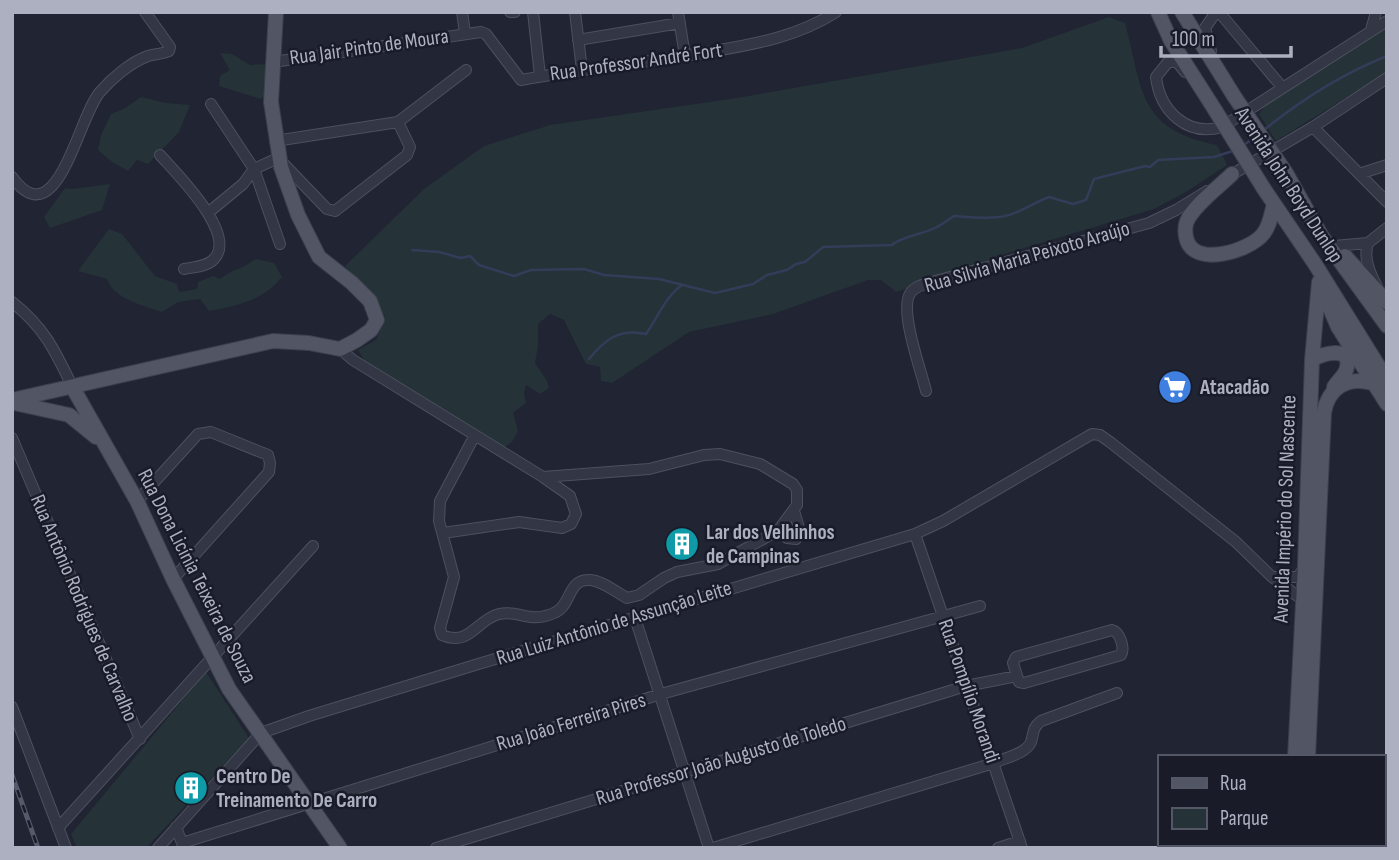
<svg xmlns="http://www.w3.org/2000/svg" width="1399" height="860" viewBox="0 0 1399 860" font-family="'Sofia Sans Condensed',sans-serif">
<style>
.green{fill:#253237}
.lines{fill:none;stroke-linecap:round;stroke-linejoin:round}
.stream{stroke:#343c59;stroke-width:2.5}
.minor-casing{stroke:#4d515f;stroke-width:12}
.major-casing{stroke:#3c404d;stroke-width:16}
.minor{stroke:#333644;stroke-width:10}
.major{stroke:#515564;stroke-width:14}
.rail-casing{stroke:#55596b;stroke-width:5}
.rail{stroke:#191c28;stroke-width:2.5;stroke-dasharray:8;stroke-linecap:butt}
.major-bridge-casing{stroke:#3c404d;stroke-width:16;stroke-linecap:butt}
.major-bridge{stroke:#515564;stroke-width:14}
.labels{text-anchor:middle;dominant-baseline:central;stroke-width:5;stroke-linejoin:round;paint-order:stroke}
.street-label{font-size:21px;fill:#adb0c1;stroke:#191c28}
.poi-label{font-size:21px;font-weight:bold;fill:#adb0c1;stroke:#191c28;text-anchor:start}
</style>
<rect width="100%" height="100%" fill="#202433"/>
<path class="green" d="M1109,17L1125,23C1143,90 1137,129 1217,145L1227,165L1186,192L1154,209L1008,253L896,292L881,280H868L773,314L689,332L612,383L601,381L600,367L586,364L564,320L550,314L538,324V346L535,363L547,381L549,388L540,394L526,385L524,393L526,403L513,413L518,431L512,442L503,448L365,361L358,350L376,340L385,317C376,297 359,283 345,266L424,189L484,146L550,125L737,98L1022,48Z
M1387,27V72L1276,141L1259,114L1265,105Z
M220,53L232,54L250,65L268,64V90L261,99L219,86L220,76L230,70Z
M141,97L166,103L190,105L179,132L148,164L137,160L128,171L112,162L98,150L101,135L111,114L125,108Z
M110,184L102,210L50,228L44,217L65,188L72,189Z
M109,229L122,234L155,276L177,284L179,292L197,289L198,282L213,276L220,279C231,270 244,268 256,259L274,263L282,277C264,300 237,306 209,311L200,299L178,302L162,312C145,306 113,299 107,279L78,271Z
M206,672L249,738L146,848H77L71,834Z"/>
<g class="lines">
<path class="stream" d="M1264,130C1301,100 1342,74 1387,56
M1244,145L1256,136
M412,250L439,252L461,258L470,256L479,265L514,276L531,270L584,269L604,275L659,279L715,293L753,284L767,275L787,270L796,264L805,262L823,247L892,245C900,237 923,234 935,228C941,225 948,220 954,216C969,217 983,219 998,217C1015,216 1033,203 1049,197L1073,204L1086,200L1094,179L1145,166L1150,167L1158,160L1214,157L1236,150
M589,359C605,339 620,328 646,334C658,317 665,297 682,285"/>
<g class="minor-casing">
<path id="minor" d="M462,12L465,33
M510,12H515
M533,12L540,76
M575,12L582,70
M678,12L685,56
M1219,12L1282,87
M1371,30L1376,12
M578,40L680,23
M1211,51L1205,28L1216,12
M273,62L481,32L486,34L521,80C585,68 650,62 714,51C756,44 799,36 836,12
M1185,72L1177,62H1168L1156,77C1160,111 1187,137 1222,127L1387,21
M211,104L254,169L280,244
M1313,127L1387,202
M275,141L398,122L466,70
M160,155C176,173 238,234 214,259C207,267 194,267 184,269
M1359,174L1387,165
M12,177C57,239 78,117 100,92C112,78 131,62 148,56C155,54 162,54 169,51L170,47L145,12
M1226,178L1313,127L1387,78
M209,212L243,184L254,169L278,158L327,209L335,211L407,155L410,147L398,122
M1368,243C1363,258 1370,273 1377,287
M1334,246L1368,243L1387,228
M12,302C45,328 55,351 73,388
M340,349L353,360L543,477L649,469L704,455L720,454L760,464L793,484L797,490V505L780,528L772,534L718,564L677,572L664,578L639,595L627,598C616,592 600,579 588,580C568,580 571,605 556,612C530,625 519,609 499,614C476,620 470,647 442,635L440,628L454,577L439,521L440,501L475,435
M926,391C921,370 898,308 911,292C916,286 925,284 932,282L1149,223L1176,210L1207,191
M12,438L140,739
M137,501L198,434L211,432L268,455L270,463L269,472L173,579
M780,528L787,538L796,539L799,528L794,511
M443,533L519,522L562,528L571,524L576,514L570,496L543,477
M915,534L1022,848
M1275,577H1298L1305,566
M635,618L709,848
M1112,630C1120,632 1125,648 1121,655L1024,683L1019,682L1013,663L1016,657Z
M12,707L66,848
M176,827L182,843L661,694L980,606
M58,828L313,546
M158,848L261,733L309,716L475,665L915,534L943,521L1092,434L1100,435L1110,442L1236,542L1272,577L1304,601
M436,848L966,686L1017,676
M713,848L994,763C1004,758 1026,754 1031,742C1034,733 1032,728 1041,721L1117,693
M998,848L1020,841"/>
</g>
<g class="major-casing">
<path id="major" d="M1158,12L1171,41L1215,110
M1182,12L1234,96
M1286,173L1321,235L1387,326
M1232,174C1220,186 1194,205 1187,221C1185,226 1185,232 1186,237C1192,269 1250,251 1263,234C1270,226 1271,214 1274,204
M1264,189L1315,264L1387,380
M1345,256L1387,302
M1321,287L1338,327L1387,404
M1312,360C1323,353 1351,346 1347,367C1346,375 1338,380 1334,387
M73,388L137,501L173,579L229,689L340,848
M12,400L273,341L309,343L340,349L357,340L371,330L377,320L370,301L352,283L319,257L298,215L281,167L271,102L276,12
M14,403L69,415L96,437
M1295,757L1305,565L1312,360L1319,282
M1308,757L1324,413C1328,388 1347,376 1372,383
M1383,797L1387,796
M1383,818L1387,817
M1266,844L1267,848
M1239,848L1249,844
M1323,848L1324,844"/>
</g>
<use href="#minor" class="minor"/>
<use href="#major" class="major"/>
<g class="rail-casing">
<path id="rail" d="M12,775L38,848"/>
</g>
<use href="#rail" class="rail"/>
<g class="major-bridge-casing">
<path id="major-bridge" d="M1234,96L1286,173
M1215,110L1264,189"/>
</g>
<use href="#major-bridge" class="major-bridge"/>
</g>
<defs>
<g id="supermarket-disc" transform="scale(1.75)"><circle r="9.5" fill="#3f7fe0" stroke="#191c28"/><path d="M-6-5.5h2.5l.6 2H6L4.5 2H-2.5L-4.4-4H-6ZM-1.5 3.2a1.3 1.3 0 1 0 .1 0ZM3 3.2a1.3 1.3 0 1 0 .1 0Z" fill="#fff"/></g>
<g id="building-disc" transform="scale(1.75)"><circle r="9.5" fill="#0f9aa8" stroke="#191c28"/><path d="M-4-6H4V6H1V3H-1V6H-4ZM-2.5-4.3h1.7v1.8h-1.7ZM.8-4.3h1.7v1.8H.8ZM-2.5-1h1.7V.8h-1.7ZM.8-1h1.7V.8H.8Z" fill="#fff"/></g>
</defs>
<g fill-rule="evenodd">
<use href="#supermarket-disc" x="1175" y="387"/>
<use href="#building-disc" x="682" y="544"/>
<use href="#building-disc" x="191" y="788"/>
</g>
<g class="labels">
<g class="street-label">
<text transform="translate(369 47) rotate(-8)">Rua Jair Pinto de Moura</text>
<text transform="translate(636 62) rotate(-8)">Rua Professor André Fort</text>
<text transform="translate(1289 185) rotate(57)">Avenida John Boyd Dunlop</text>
<text transform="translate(1027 257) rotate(-16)">Rua Silvia Maria Peixoto Araújo</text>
<text transform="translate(1285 509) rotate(-88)">Avenida Império do Sol Nascente</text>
<text transform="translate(197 576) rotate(63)">Rua Dona Licínia Teixeira de Souza</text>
<text transform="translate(84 608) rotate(67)">Rua Antônio Rodrigues de Carvalho</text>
<text transform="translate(614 623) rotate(-17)">Rua Luiz Antônio de Assunção Leite</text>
<text transform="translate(969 691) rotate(71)">Rua Pompílio Morandi</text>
<text transform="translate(571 722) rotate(-17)">Rua João Ferreira Pires</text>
<text transform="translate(721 761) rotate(-17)">Rua Professor João Augusto de Toledo</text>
</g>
<g class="poi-label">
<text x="1200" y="387">Atacadão</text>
<text x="706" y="532">Lar dos Velhinhos<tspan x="706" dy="24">de Campinas</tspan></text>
<text x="216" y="776">Centro De<tspan x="216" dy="24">Treinamento De Carro</tspan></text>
</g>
</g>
<rect width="1399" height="860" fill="none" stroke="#adb0c1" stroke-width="28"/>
<rect x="1158" y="755" width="228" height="91" fill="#191c28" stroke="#545765" stroke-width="2"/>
<rect x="1172" y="778" width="35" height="10" fill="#515564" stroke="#545765" stroke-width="2"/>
<text x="1220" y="790" font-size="21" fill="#adb0c1">Rua</text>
<rect x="1172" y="808" width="35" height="21" fill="#253237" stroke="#545765" stroke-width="2"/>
<text x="1220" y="825" font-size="21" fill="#adb0c1">Parque</text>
<path d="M1161 46v10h130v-10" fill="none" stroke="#adb0c1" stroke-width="3.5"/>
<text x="1172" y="46" font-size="21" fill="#adb0c1" stroke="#191c28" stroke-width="5" paint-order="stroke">100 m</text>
</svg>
